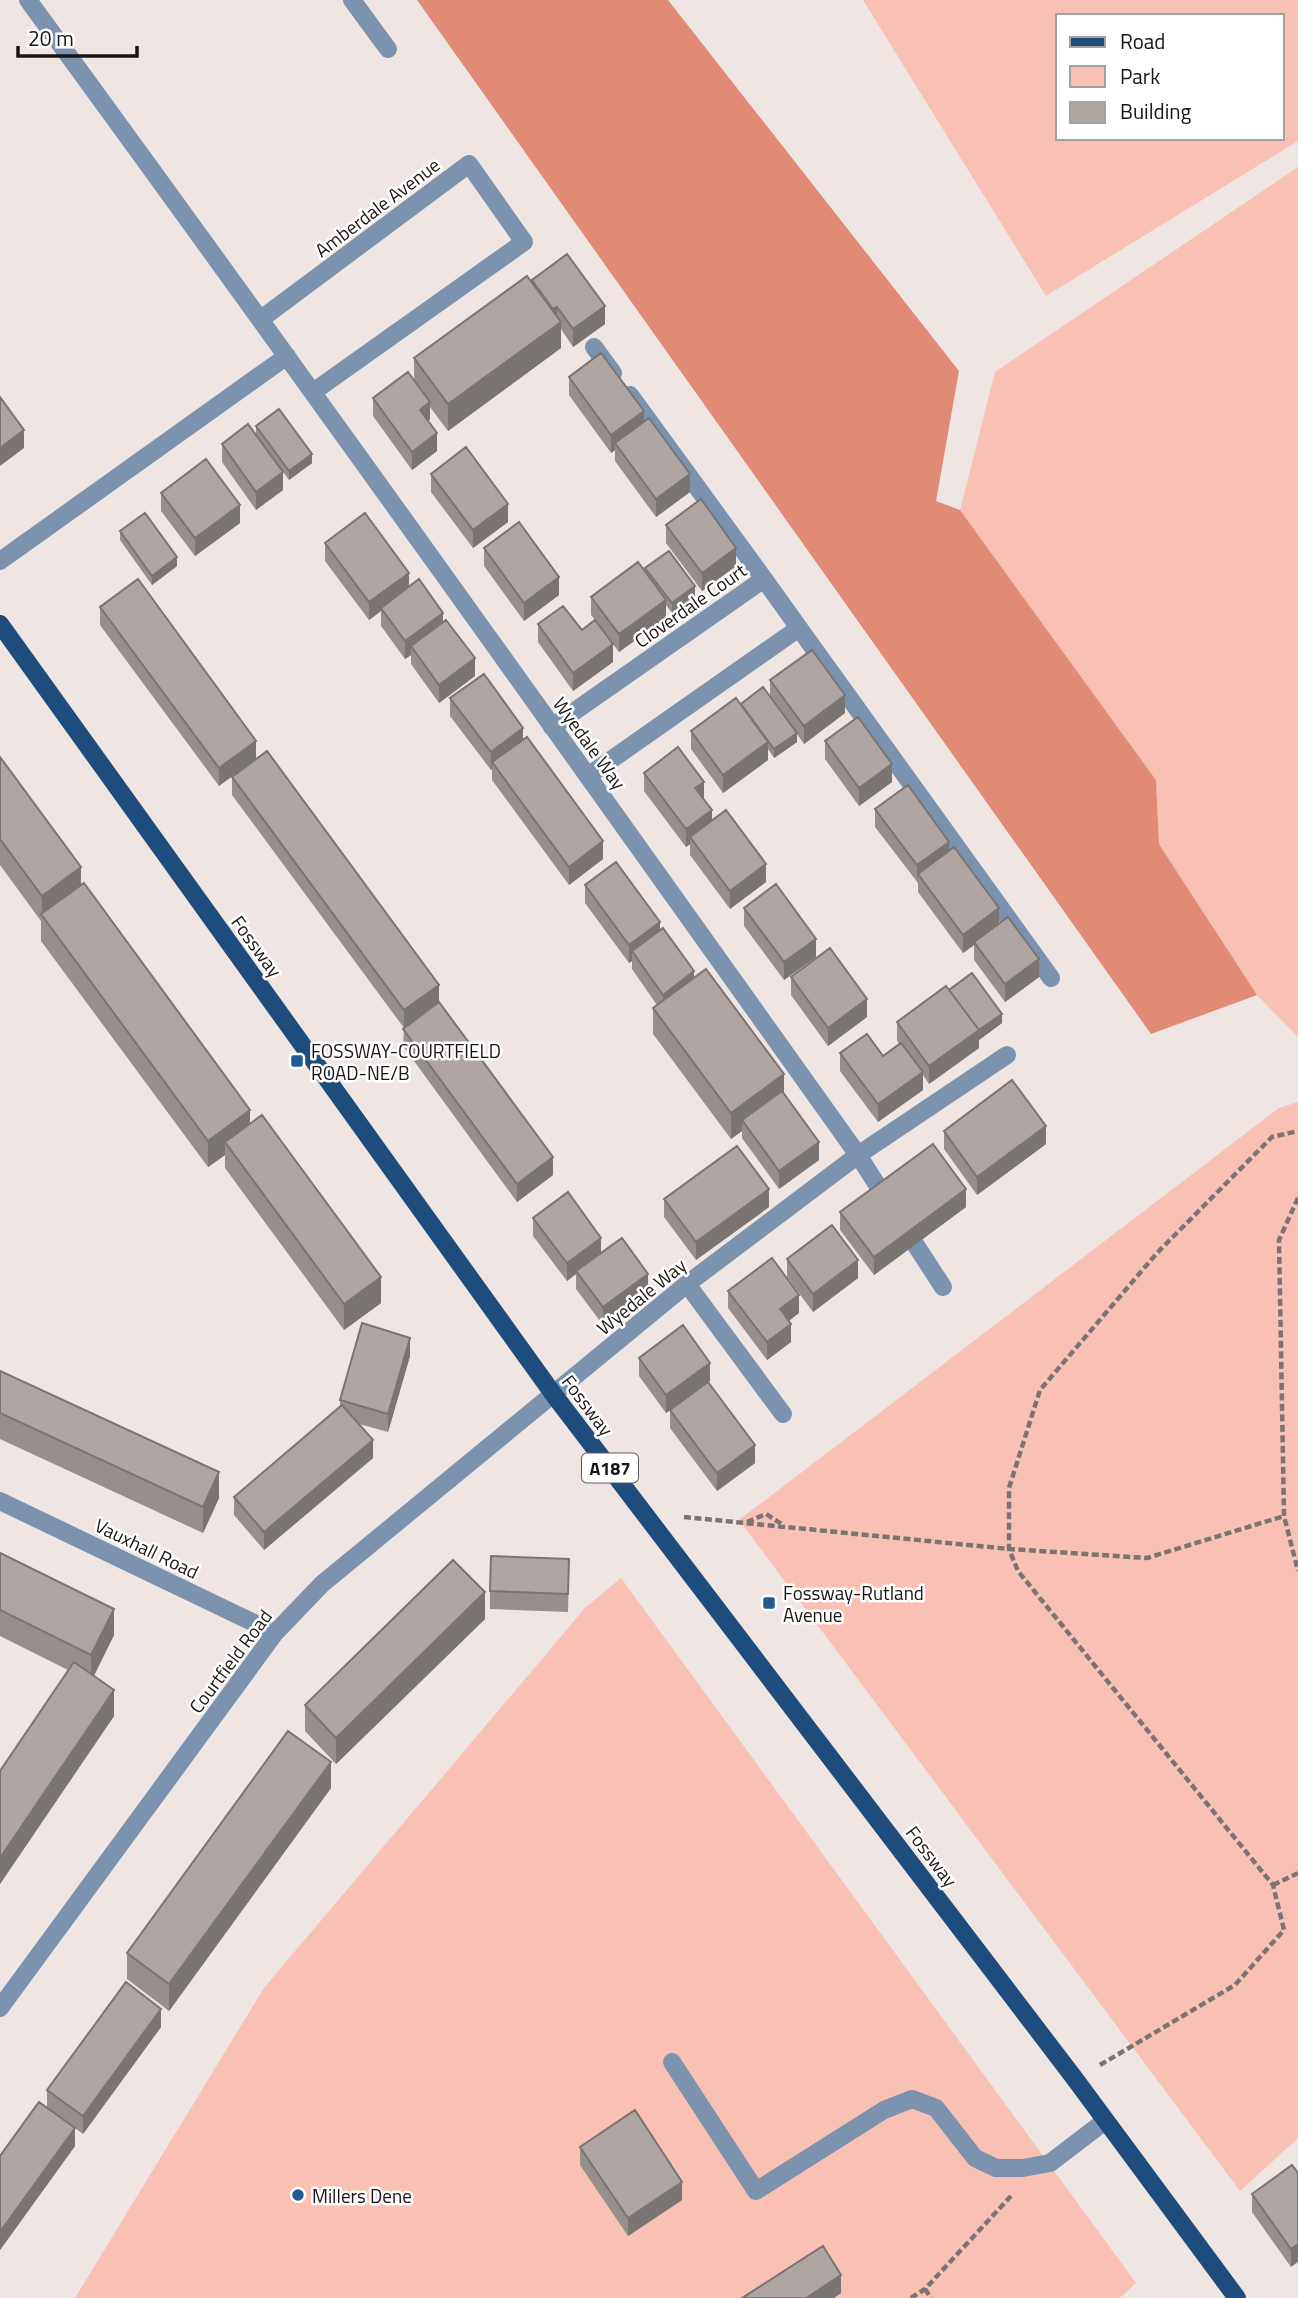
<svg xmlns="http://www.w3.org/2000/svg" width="1298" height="2298" viewBox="0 0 1298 2298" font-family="'Titillium Web',sans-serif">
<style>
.green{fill:#f9c1b3;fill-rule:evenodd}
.forest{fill:#e18b76}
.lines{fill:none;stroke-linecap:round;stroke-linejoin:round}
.path{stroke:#7b7473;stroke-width:4.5;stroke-dasharray:7 3.5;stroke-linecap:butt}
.minor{stroke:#7b93af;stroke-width:18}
.major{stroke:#1e4c7c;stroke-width:18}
.wall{fill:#968f8d}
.shaded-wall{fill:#7a7473}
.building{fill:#afa6a4;stroke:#7a7473;stroke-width:2}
.poi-dot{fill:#235a92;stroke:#fff;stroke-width:2.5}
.labels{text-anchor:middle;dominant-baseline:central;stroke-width:5;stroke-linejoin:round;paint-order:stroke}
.shield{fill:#fff;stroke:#5e5b5a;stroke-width:2}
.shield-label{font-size:18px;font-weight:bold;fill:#191514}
.street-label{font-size:19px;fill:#191514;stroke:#fff}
.poi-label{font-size:19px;fill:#191514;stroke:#fff;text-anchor:start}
</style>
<rect width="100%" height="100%" fill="#efe5e3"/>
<path class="green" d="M863,0H1298V141L1046,296ZM1058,16H1282V138H1058Z
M1298,167V1037L1257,995L1159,844L1156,780L960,510L995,372Z
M1298,1102V2138L1240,2191L739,1520L1279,1108Z
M621,1578L1136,2283L1120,2298H75L264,1988L585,1608Z"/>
<path class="forest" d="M417,0H668L959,371L936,501L960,510L1156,780L1159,844L1257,995L1151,1034Z"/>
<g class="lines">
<path class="path" d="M1298,1198L1279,1240L1284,1516L1298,1571
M684,1517L1009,1549L1147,1558L1284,1516
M747,1522L766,1514L783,1525
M1273,1885L1298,1873
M1100,2065L1235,1985L1284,1930L1273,1885L1018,1571L1009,1549V1488L1040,1390L1157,1253L1272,1137L1298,1131
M925,2289L931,2298
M911,2298L925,2289L1011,2196"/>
<path class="minor" d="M28,0C308,383 583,769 858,1155L885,1197
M352,0L388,49
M261,319L469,164L524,242L313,392
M594,347L613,373
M630,395L764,579
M0,561L287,356
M799,628L1051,978
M552,727L764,579L799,628L588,776
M915,1244L943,1287
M687,1284L783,1414
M0,1501L275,1633
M0,2008L275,1633L322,1584L687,1284L858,1155L1007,1055
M672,2062L756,2191L884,2110L912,2099L936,2108L975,2158L996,2168H1023L1050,2163L1105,2121"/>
<path class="major" d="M0,624L554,1395L1075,2079L1237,2298"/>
</g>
<path class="wall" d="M532,280L605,324L573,347L561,329V348L448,431L430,407V419L428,421L437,451L412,470L373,416V398L414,379V358L532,282Z
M569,377L644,422L690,492L656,517L615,461V450L611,453L569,395Z
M256,426L312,463L289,480L283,472V490L256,510L222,462V444L256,434Z
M431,474L508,522L473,548L431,492Z
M161,493L240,523L195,556L161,511Z
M666,525L736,566L702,591L666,543Z
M120,531L177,566L152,585L120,540Z
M325,543L409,587L443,622L475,676L439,703L411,664V655L405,659L381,626V611L369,620L325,561Z
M484,548L559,595L524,621L484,566Z
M645,568L695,596L672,613L666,605V618L619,652L600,627L613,662L573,691L538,642V624L582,630L595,620L591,615V597L645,571Z
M100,607L256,741L219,786L100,625Z
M770,680L845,713L804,744L797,734V742L774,758L768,749V760L723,793L691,749V731L741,705L770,697Z
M450,698L523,740L603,859L569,885L492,780V769L491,770L450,716Z
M825,741L892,782L859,806L825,759Z
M0,757L81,885L250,1124L381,1303L344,1330L225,1168V1155L208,1167L41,941V921L0,865Z
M644,773L704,800L712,821L766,882L730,909L690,855V844L686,847L644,791Z
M232,777L439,1002L553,1175L517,1202L403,1046L404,1028L232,795Z
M875,809L949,851L999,923L1039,977L1005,1002L974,960V945L963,953L918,892V883L875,827Z
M585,885L660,931L694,978L784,1094L819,1160L779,1189L742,1138V1131L731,1139L653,1034V1008L657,1005L632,969V961L629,963L585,903Z
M744,908L816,957L784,980L744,926Z
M791,977L867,1017L828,1046L791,995Z
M949,991L1002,1023L979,1040V1038V1048L929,1084L923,1075V1090L878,1122L840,1071V1053L883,1056L899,1044L897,1040V1022Z
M944,1131L1046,1144L977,1195L944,1149Z
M664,1199L769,1207L696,1260L664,1217Z
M966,1207L874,1275L840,1230V1212Z
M533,1218L601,1253L648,1292L603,1325L576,1289V1274L567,1281L533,1236Z
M787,1259L858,1278L813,1312L787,1277Z
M728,1291L799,1313L789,1321L791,1342L767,1360L728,1308Z
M410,1356L388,1432L359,1424L373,1458L264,1550L234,1515V1497L340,1407V1400Z
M639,1358L710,1381L708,1382L755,1463L717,1491L670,1428V1410L666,1413L639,1376Z
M0,1371L219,1498L203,1533L0,1439Z
M0,1553L114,1635L94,1676L114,1716L0,1884V1771L68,1670L0,1636Z
M569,1559L568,1612L490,1609V1591Z
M485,1619L336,1764L305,1731V1705Z
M331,1788L169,2011L127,1979V1953Z
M161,2027L83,2134L75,2128V2146L0,2250V2156L47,2107V2090Z
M580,2147L682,2200L628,2236L580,2165Z
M1292,2165L1291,2267L1252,2212V2194Z"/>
<path class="shaded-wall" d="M605,306V324L573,347V329Z
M557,307V324L561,322V348L448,431V404L553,327V309Z
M430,402V419L420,428V410Z
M644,411V429L615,443V450L611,453V435Z
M24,430V448L0,466V448Z
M437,433V451L412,470V452Z
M312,454V463L289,480V471Z
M283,472V490L256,510V492Z
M690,474V492L656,517V499Z
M508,504V522L473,548V530Z
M240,505V523L195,556V538Z
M736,548V566L702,591V573Z
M177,557V566L152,585V576Z
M409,573V591L381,608V611L369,620V602Z
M559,577V595L524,621V603Z
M695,586V596L672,613V603Z
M666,600V618L619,652V634Z
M443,613V631L411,646V655L405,659V641Z
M613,644V662L573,691V673Z
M475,658V676L439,703V685Z
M845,695V713L804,744V726Z
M523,728V746L492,762V769L491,770V752Z
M797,733V742L774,758V749Z
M256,741V759L219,786V768Z
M768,742V760L723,793V775Z
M892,764V782L859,806V788Z
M704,782V800L695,788Z
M712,810V828L690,837V844L686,847V829Z
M603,841V859L569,885V867Z
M949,842V860L918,874L917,883V865Z
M766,864V882L730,909V891Z
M81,867V894L42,916V896Z
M999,908V926L974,942V945L963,953V935Z
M660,922V940L632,951V961L629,963V945Z
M816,939V957L784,980V962Z
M1039,959V977L1005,1002V984Z
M694,971V989L663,1012V995Z
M439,985V1003L404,1028V1010Z
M867,999V1017L828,1046V1028Z
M1002,1014V1023L979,1040V1030Z
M979,1030V1048L929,1084V1066Z
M923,1072V1090L878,1122V1104Z
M784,1074V1100L742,1120V1131L731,1139V1113Z
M250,1110V1136L225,1142V1155L208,1167V1141Z
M1046,1126V1144L977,1195V1177Z
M819,1142V1160L779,1189V1171Z
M553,1157V1175L517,1202V1184Z
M769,1189V1207L696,1260V1242Z
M966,1189V1207L874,1275V1257Z
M601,1238V1255L576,1271V1274L567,1281V1263Z
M858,1260V1278L813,1312V1294Z
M648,1274V1292L603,1325V1307Z
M381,1277V1303L344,1330V1304Z
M799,1295V1313L780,1327V1309Z
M791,1324V1342L767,1360V1342Z
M410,1338V1356L388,1432V1414Z
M710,1363V1381L666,1413V1395Z
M373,1440V1458L264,1550V1532Z
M755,1445V1463L717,1491V1473Z
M219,1472V1498L203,1533V1507Z
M485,1592V1619L336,1764V1738Z
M114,1609V1635L91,1681V1655Z
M114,1690V1716L0,1884V1858Z
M331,1762V1788L169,2011V1984Z
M161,2009V2027L83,2134V2116Z
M75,2128V2146L0,2250V2232Z
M682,2182V2200L628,2236V2218Z
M1298,2244V2262L1291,2267V2249Z
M841,2275V2293L834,2298H806Z"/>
<path class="building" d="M567,254L605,306L573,329L557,307L553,309L532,280Z
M527,276L561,322L448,404L414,358Z
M601,353L644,411L611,435L569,377Z
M408,372L430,402L420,410L437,433L412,452L373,398Z
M0,397L24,430L0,448Z
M279,409L312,454L289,471L256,426Z
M649,418L690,474L656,499L615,443Z
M248,424L283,472L256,492L222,444Z
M466,447L508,504L473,530L431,474Z
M206,459L240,505L195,538L161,493Z
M701,499L736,548L702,573L666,525Z
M145,513L177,557L152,576L120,531Z
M365,513L409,573L369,602L325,543Z
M519,522L559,577L524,603L484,548Z
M669,551L695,586L672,603L645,568Z
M638,562L666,600L619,634L591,597Z
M138,579L256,741L219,768L100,607Z
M419,579L443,613L405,641L381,608Z
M563,606L582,630L595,620L613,644L573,673L538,624Z
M446,620L475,658L439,685L411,646Z
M812,650L845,695L804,726L770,680Z
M484,674L523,728L491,752L450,698Z
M763,687L797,733L774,749L741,704Z
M736,698L768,742L723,775L691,731Z
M858,717L892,764L859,788L825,741Z
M527,737L603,841L569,867L492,762Z
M678,747L704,782L695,788L712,810L686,829L644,773Z
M267,751L439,985L404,1010L232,777Z
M0,757L81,867L42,896L0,839Z
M908,785L949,842L917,865L875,809Z
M726,810L766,864L730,891L690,837Z
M954,847L999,908L963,935L918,874Z
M616,862L660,922L629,945L585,885Z
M84,883L250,1110L208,1141L41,914Z
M776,884L816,939L784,962L744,908Z
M1008,917L1039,959L1005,984L974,942Z
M663,928L694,971L663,995L632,951Z
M830,948L867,999L828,1028L791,977Z
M706,969L784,1074L731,1113L653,1008Z
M972,973L1002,1014L979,1030L949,990Z
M946,986L979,1030L929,1066L897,1022Z
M439,1002L553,1157L517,1184L403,1029Z
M867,1034L883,1056L901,1043L923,1072L878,1104L840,1053Z
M1012,1080L1046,1126L977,1177L944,1131Z
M782,1091L819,1142L779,1171L742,1120Z
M262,1115L381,1277L344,1304L225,1142Z
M933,1144L966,1189L874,1257L840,1212Z
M737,1146L769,1189L696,1242L664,1199Z
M568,1192L601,1238L567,1263L533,1218Z
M832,1225L858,1260L813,1294L787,1259Z
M622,1238L648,1274L603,1307L576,1271Z
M772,1258L799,1295L780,1309L791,1324L767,1342L728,1291Z
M362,1323L410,1338L388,1414L340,1400Z
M683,1325L710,1363L666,1395L639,1358Z
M0,1371L219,1472L203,1507L0,1413Z
M708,1382L755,1445L717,1473L670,1410Z
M342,1405L373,1440L264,1532L234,1497Z
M0,1553L114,1609L91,1655L0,1610Z
M491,1556L569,1559L568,1594L490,1591Z
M453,1560L485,1592L336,1738L305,1705Z
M74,1662L114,1690L0,1858V1771Z
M288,1731L331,1762L169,1984L127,1953Z
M126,1982L161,2009L83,2116L47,2090Z
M39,2102L75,2128L0,2232V2156Z
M635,2110L682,2182L628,2218L580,2147Z
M1292,2165L1298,2173V2244L1291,2249L1252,2194Z
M823,2246L841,2275L806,2298H742Z"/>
<g class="poi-dot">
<rect x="290" y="1054" width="14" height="14" rx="3.5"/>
<rect x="762" y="1596" width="14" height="14" rx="3.5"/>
<circle cx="298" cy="2195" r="7"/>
</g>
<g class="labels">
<rect class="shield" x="582" y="1453.5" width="56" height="29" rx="5"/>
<g class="shield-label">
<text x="610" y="1468">A187</text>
</g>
<g class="street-label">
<text transform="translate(377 207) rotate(-37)">Amberdale Avenue</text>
<text transform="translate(690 605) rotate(-35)">Cloverdale Court</text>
<text transform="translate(590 743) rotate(54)">Wyedale Way</text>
<text transform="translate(257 946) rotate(54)">Fossway</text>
<text transform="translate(641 1296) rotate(-39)">Wyedale Way</text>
<text transform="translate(588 1405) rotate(53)">Fossway</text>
<text transform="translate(147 1548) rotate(26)">Vauxhall Road</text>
<text transform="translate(230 1661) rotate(-53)">Courtfield Road</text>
<text transform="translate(932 1856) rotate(53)">Fossway</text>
</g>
<g class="poi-label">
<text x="311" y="1050">FOSSWAY-COURTFIELD<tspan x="311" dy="22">ROAD-NE/B</tspan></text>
<text x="783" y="1592">Fossway-Rutland<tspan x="783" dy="22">Avenue</tspan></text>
<text x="312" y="2195">Millers Dene</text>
</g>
</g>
<rect x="1056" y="14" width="228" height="126" fill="#ffffff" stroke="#a3a1a1" stroke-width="2"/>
<rect x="1070" y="37" width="35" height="10" fill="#1e4c7c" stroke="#a3a1a1" stroke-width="2"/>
<text x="1120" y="49" font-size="21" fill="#191514">Road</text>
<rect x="1070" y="66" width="35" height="21" fill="#f9c1b3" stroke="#a3a1a1" stroke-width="2"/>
<text x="1120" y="84" font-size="21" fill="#191514">Park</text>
<rect x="1070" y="102" width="35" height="21" fill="#afa6a4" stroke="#a3a1a1" stroke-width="2"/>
<text x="1120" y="119" font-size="21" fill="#191514">Building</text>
<path d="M18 46v10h119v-10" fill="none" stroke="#191514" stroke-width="3.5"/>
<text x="28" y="46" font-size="21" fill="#191514" stroke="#ffffff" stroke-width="5" paint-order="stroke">20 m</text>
</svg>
